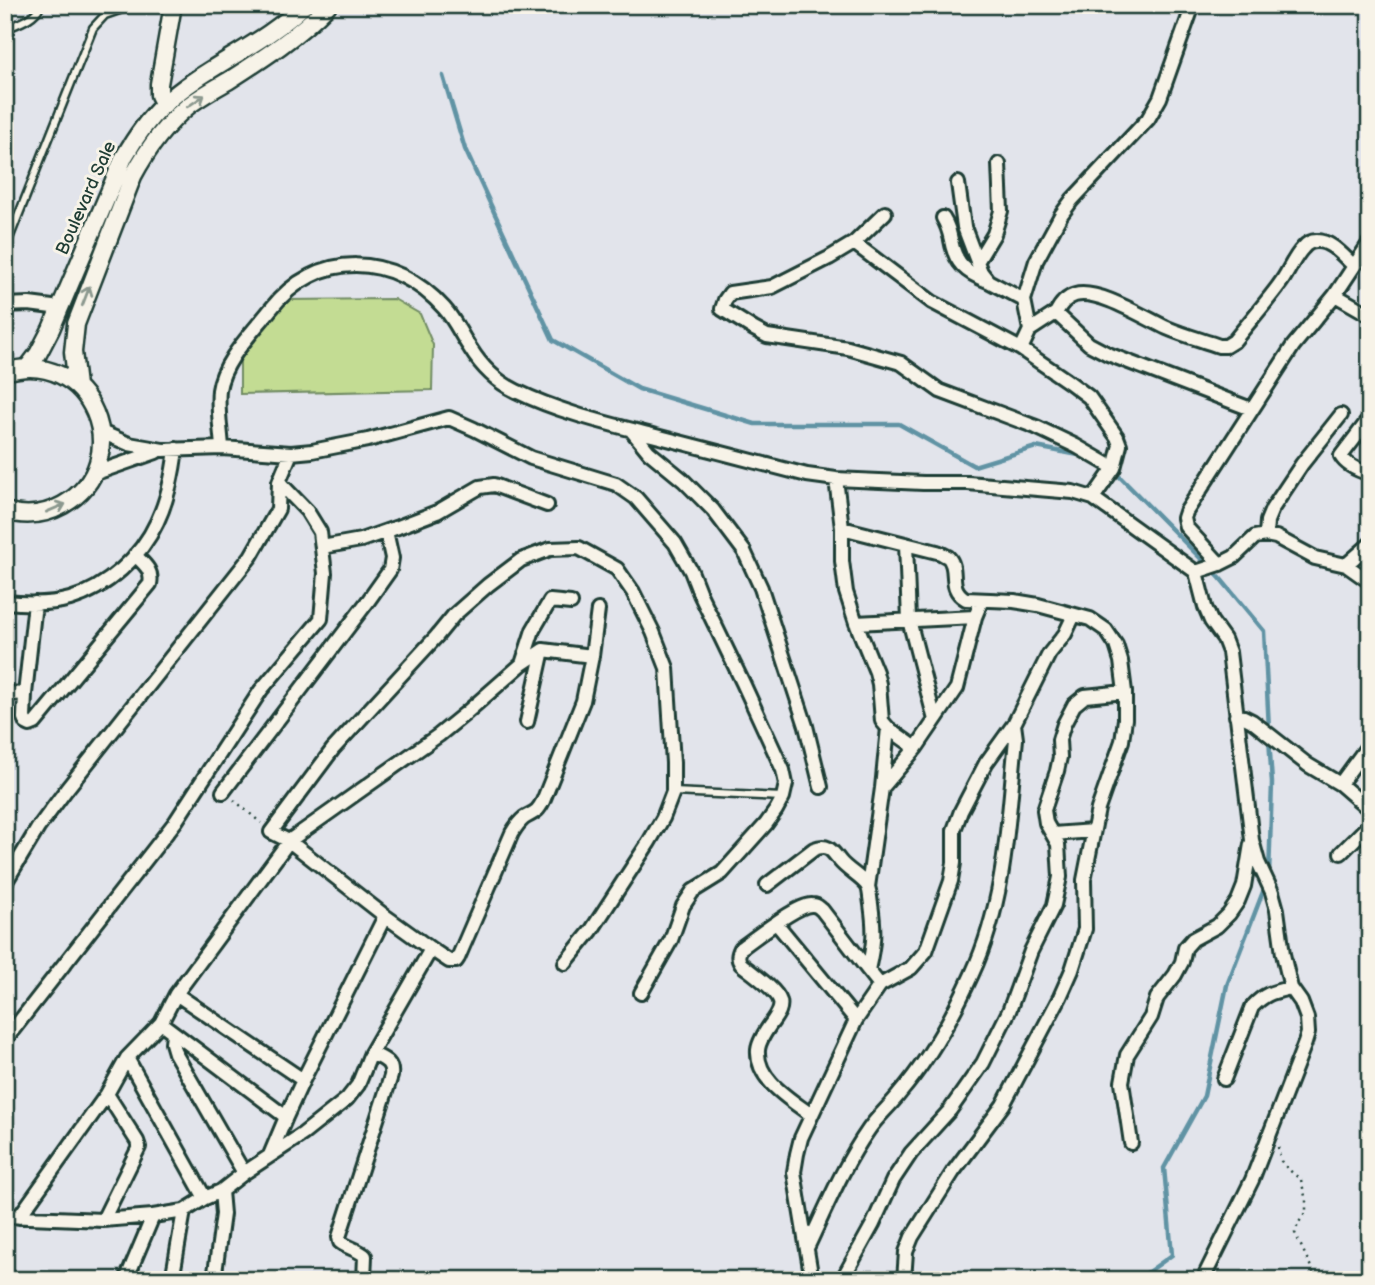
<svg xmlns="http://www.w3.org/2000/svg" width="1375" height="1285" viewBox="0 0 1375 1285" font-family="'Balsamiq Sans',sans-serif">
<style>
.green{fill:#c3dc93;stroke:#718c64;stroke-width:2}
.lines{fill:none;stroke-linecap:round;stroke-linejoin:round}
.stream{stroke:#6193a4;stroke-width:4.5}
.service-casing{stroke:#1f3d34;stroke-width:11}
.minor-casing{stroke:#1f3d34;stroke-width:18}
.tertiary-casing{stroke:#1f3d34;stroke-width:21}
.path{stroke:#1f3d34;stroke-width:2.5;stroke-dasharray:2 5;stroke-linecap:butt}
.service{stroke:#f7f3e8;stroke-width:6}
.minor{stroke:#f7f3e8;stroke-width:12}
.tertiary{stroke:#f7f3e8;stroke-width:16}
.oneway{stroke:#8b988e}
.labels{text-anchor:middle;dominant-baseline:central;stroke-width:6;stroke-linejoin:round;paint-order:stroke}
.street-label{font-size:18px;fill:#1f3d34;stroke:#f7f3e8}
</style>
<rect width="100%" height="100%" fill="#e2e4eb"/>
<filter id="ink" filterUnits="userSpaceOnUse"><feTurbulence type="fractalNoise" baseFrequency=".0143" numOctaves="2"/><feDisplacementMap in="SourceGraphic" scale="14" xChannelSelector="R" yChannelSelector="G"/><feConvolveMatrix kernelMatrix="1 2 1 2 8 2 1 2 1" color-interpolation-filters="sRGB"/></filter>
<g filter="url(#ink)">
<path class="green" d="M394,299L420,314L433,345L432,390L240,394V355L283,300Z"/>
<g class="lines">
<path class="stream" d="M443,76L465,149L553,340L639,389L755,424H899L974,466L1036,447L1084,456
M1115,472L1220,578L1264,631L1269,729
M1269,876L1272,783L1269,738
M1137,1280L1172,1255L1164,1168L1204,1096L1227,985L1266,884"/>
<g class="service-casing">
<path id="service" d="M5,29C19,23 34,19 41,5
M5,249L93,28L105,15L134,5
M673,792L783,797"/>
</g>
<g class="minor-casing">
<path id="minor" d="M958,183L964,227L981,272L988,281L1024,300
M885,213L854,243L829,258L772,287L730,293L725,300L722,309L754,329L767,336L848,348L901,363L940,391L1036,427L1076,446L1114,468
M943,218C948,226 949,231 951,240C955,263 966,273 988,281
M854,243L932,302L1021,349L1069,382L1089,397L1117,437L1120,445L1114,468L1093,498
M977,262L994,234L1001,211L999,164
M1335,295L1370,315
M5,305L29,304L60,308
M1056,313C1060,305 1065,298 1075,295C1098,288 1145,318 1167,328C1183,335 1202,340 1219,346H1226L1234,341C1249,322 1265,304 1279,285C1288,274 1293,258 1303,248C1306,244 1311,241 1317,241C1331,241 1343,256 1353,265
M1030,330L1056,313L1089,344L1108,354L1251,409
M1021,349L1030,330L1024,300L1036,261L1061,215L1072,200L1148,119L1160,98L1193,5
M1370,418L1341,456C1346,465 1360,471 1370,474
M631,430L649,452L683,480L713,510L744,551L761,588L806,726L821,787
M101,432L129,444L163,450L222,448L291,453L312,451L368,440L449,418L474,429L531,458L616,484L636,498L675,543L691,571L700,594L743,683L783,770L786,784L783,797L776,810L766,824L722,873L693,891L683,906L671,940L641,993
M222,448C221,430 217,409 219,390C223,361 252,333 270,310C317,249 394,252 444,308C455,320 461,335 470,348C481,366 497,382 516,391C559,412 606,423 652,435C704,448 755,462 807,475L836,479L923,483H968L1073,492L1093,498L1196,572L1205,607L1211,621L1224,639L1229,652L1252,840L1258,862L1272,892L1277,910L1283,954L1291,988L1301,1002L1307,1018L1308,1033L1305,1043L1252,1180L1206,1273
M93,474L156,452
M836,479L842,528V561L846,592L856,623L876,672L879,684L882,721L888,728L916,748
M842,528L937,552C939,552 946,556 948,557C960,569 946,588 966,599L1014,601L1038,605L1090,619L1106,630L1116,645L1121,661L1125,692V719L1122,741L1098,809L1084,880L1085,929L1072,970L1060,997L1003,1105L953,1172L912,1237L906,1252L904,1280
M1266,535L1267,521L1272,509L1302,464L1341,415
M906,544L909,620L935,720
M322,547L361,540L398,527L437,512L480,487L494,485L547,505
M1220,564L1186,527L1184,518L1186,512L1293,346L1335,295L1370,242
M1346,565L1370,582
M1196,572L1220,564L1234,557L1255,537L1266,535L1276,537L1315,558L1346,565L1370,544
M5,602C26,604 49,605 70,599C107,588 141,557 157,522C168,499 173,474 176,449
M35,603L25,694L24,718L26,723L30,725L35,723L150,584C153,570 144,564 135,555
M856,623L975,617
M522,664L533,630L550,601L571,603
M5,693L25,694
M1236,716L1244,717L1252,721L1308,765L1340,784L1370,810
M527,722L543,650
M1340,784L1370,743
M882,788L916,748L957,688L975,617L982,600
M223,792L368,601L390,570L392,558L386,531
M1053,834L1093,831
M1341,853L1370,824
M5,883L38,828L66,790L251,556L278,509L279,482L291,453
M767,885L814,849C828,843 832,851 840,861C847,870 864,879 868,887C870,892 870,899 871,904C875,932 874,943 868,970L880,985
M868,887L882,788L888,728
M776,923L856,1020
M431,949L385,916L289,841L271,832L333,749L436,637L454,615L488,585L521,560L550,549L579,548L617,569L633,592L653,632L667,668L673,763V792L663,818L649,842L591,931L565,963
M176,994L303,1080
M161,1023L286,1117L270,1155
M173,1033L172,1043L175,1053L244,1173
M5,1040L176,821L261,690L321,619L325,573L320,532L307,511L279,482
M127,1058L205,1198
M1224,1079L1252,1007C1265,993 1273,992 1291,988
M811,1115C790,1099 756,1080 758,1050C759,1040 767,1029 773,1021C777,1015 782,1009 780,1001C777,990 751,972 741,964C737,958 738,954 741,948C755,938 798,904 812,905C818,905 818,907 822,910L868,970
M286,1117L303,1080L385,916
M1131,1143L1122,1082L1127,1055L1151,1017L1157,998L1175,975L1182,962L1185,948L1193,939L1217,926L1229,914L1238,901L1244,886L1251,844
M5,1216L103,1220L153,1216L184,1211L205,1198L221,1191L244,1173L303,1134L347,1099L358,1085L371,1053L431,949L449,961H456L458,958L512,833C515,828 519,822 524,818C534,812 537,813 543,801L583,701L592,656L598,610
M19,1217L107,1094L127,1058L161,1023L176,994L289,841L439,735L466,713L522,664L543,650L592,656
M103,1220L139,1147L137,1141L107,1094
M807,1248C826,1208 843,1166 869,1129C878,1116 890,1106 900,1093C930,1058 953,1016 972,974C1006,901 1008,819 1016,739L1014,724L1049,654L1065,634L1074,615
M126,1280L153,1216
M172,1280L184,1211
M214,1280L223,1214L221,1191
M364,1280L365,1256C358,1249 347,1248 340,1242L339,1237L391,1076C393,1061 383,1059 371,1053
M812,1280L794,1172L797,1154L801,1138L856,1020L880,985L911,968L926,951L951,881L954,863V830L961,811L986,763L1014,724
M842,1280L873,1224L893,1180L911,1153L950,1110L983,1063L1009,1011L1031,951L1054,905L1060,877L1058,844L1046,823L1044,810L1057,771L1060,757L1059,740L1064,724L1074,705L1085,696L1125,692"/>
</g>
<g class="tertiary-casing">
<path id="tertiary" d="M164,105L159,95V84L173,5
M28,367L38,354L51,329L124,157C135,138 147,120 163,105C205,66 262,46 304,5
M5,372C91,345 139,462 63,505C45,515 25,517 5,511
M77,386L73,352L76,324L133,176C147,150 164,126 187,107C199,97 214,89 228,81C264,58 298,36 328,5"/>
</g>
<path class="path" d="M234,800L261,823
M1278,1147L1281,1161L1287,1168L1301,1180L1306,1200V1211L1298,1224L1295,1233L1317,1280"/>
<use href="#service" class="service"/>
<use href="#minor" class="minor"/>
<use href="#tertiary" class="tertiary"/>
</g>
<defs><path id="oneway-shaft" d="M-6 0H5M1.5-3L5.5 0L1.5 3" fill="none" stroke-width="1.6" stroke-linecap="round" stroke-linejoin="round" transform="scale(1.75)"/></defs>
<g class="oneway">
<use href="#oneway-shaft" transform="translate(196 101) rotate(-34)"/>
<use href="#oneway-shaft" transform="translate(86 296) rotate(-69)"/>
<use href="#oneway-shaft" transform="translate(56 508) rotate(-23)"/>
</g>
</g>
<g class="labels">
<g class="street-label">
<text transform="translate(86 198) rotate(-66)">Boulevard Sale</text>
</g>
</g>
<rect width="1375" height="1285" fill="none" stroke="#f7f3e8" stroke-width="28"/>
<rect x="14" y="14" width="1347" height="1257" fill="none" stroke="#1f3d34" stroke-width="2.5" filter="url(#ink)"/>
</svg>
